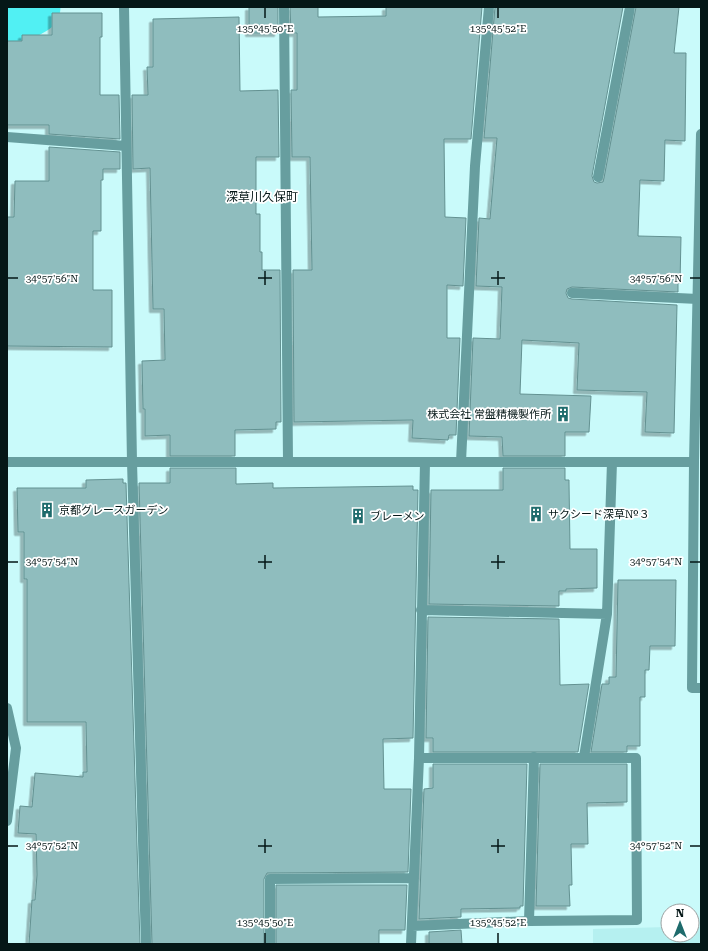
<svg xmlns="http://www.w3.org/2000/svg" width="708" height="951" viewBox="0 0 708 951" font-family="'Roboto Serif','Noto Sans JP',serif">
<style>
.built{fill:#b5f0f0}
.lines{fill:none;stroke-linecap:round;stroke-linejoin:round}
.river{stroke:#51f0f3;stroke-width:55}
.building{fill:#8fbdbe;stroke:#639191;filter:url(#shadow)}
.minor{stroke:#679e9f;stroke-width:10}
.ticks{fill:none;stroke:#051717;stroke-width:1.5}
.labels{text-anchor:middle;dominant-baseline:central;stroke-width:3.5;stroke-linejoin:round;paint-order:stroke}
.poi-label{font-size:11px;fill:#051717;stroke:#fff;text-anchor:start}
.neighbourhood-label{font-size:12px;fill:#051717;stroke:#fff}
.ticks-label{font-size:10px;text-anchor:middle;fill:#051717;stroke:#fff;stroke-width:3.5;stroke-linejoin:round;paint-order:stroke}
</style>
<defs>
<filter id="shadow"><feDropShadow dx="-3.5" dy="3.5" stdDeviation="0" flood-color="#0004"/></filter>
</defs>
<rect width="100%" height="100%" fill="#c9fafa"/>
<path class="built" d="M668,927V935H692V927H701V944H593V929Z"/>
<g class="lines">
<path class="river" d="M7,22L33,7"/>
</g>
<path class="building" d="M249,7H278V33H249Z
M290,7H318V17L386,16V7H482L471,139H444L445,217L466,218L463,286L447,285V338H460L456,435H449L448,440L412,438L413,420L294,422L293,270H312L310,157H292L291,90H297V33H291Z
M495,7H623L592,176L594,182L597,183L603,182L604,178L636,7H679L674,53H686L685,141L665,140L664,181L640,180L638,236L681,237L680,283H678V292L572,287L567,289L566,293L568,298L572,299L677,305L674,433L645,432L647,392L577,390L579,343L522,340L520,394L591,396L589,432H565V456H503L502,437L469,436L473,338L500,339L502,287L476,286L479,218L490,219L497,138H484Z
M52,13H102V37H100V95H119L120,139L49,134V125H7V41H22V35H52Z
M239,17L240,91L278,90L279,157H256V214H260V252H262V270H280L281,422H276V429L235,430V456H170V435L145,436V409H143L142,361L165,360L164,309H153L150,168L133,169L132,95H148L147,67H153V19Z
M49,147L120,152V169H103V180H101V231H93V290H112V347L7,346V217H14L15,181H49Z
M170,468H236V484L273,483V488L413,486V490H418L413,738L383,739L384,789H411L408,872L267,873L264,879V944H152L139,483H170Z
M503,468H565V480H569V482L570,549H597V588L566,589V591H559V606L429,604L431,490H503Z
M123,479V483H126L140,944H29L32,900H35L37,875L36,834L18,833L20,806L32,807L35,773L83,777V772H87L86,722H27V579H24V532H18L17,488H86V480Z
M618,580H676L675,646H650L649,670H645V697H640V746H627V752H591L602,684H609V677H616Z
M428,617L559,619L560,685L589,684L578,752H433V738H426Z
M433,764H527L523,906H520V908L461,909V917L419,919L424,789L433,788Z
M540,764H627V802L587,803L588,844H571L572,885H569L570,906H536Z
M276,885H407L405,930H379V944H276Z
M461,930L462,944H429V932Z"/>
<g class="lines">
<path class="minor" d="M124,7L132,462L146,944
M284,7L288,462
M701,134L694,462L692,688H701
M7,137L126,146
M598,177L630,7
M572,293L698,299
M7,462H694
M461,462L475,166L489,7
M421,610L607,614
M7,708L16,748L7,821
M584,757L607,614L612,462
M529,921L534,757
M412,926L529,921L637,920L636,758H419
M270,944V879L414,878
M411,944L419,758L425,462"/>
</g>
<path class="ticks" d="M265,8V18M498,8V18M265,271V285M498,271V285M8,278H18M258,278H272M491,278H505M690,278H700M265,555V569M498,555V569M8,562H18M258,562H272M491,562H505M690,562H700M265,839V853M498,839V853M8,846H18M258,846H272M491,846H505M690,846H700M265,933V943M498,933V943"/>
<defs>
<g id="building-bare" transform="scale(1.2)"><path d="M-4-6H4V6H1V3H-1V6H-4ZM-2.5-4.3h1.7v1.8h-1.7ZM.8-4.3h1.7v1.8H.8ZM-2.5-1h1.7V.8h-1.7ZM.8-1h1.7V.8H.8Z" fill="#1e6b6c" stroke="#fff" stroke-width="2.5" paint-order="stroke"/></g>
</defs>
<g fill-rule="evenodd">
<use href="#building-bare" x="563" y="414"/>
<use href="#building-bare" x="47" y="510"/>
<use href="#building-bare" x="536" y="514"/>
<use href="#building-bare" x="358" y="516"/>
</g>
<g class="labels">
<g class="poi-label">
<text x="551" y="414" text-anchor="end">株式会社 常盤精機製作所</text>
<text x="59" y="510">京都グレースガーデン</text>
<text x="548" y="514">サクシード深草№３</text>
<text x="370" y="516">ブレーメン</text>
</g>
<g class="neighbourhood-label">
<text x="262" y="197">深草川久保町</text>
</g>
</g>
<g class="ticks-label">
<text x="265" y="32">135°45'50"E</text>
<text x="498" y="32">135°45'52"E</text>
<text x="52" y="282">34°57'56"N</text>
<text x="656" y="282">34°57'56"N</text>
<text x="52" y="565">34°57'54"N</text>
<text x="656" y="565">34°57'54"N</text>
<text x="52" y="849">34°57'52"N</text>
<text x="656" y="849">34°57'52"N</text>
<text x="265" y="926">135°45'50"E</text>
<text x="498" y="926">135°45'52"E</text>
</g>
<rect width="708" height="951" fill="none" stroke="#051717" stroke-width="16"/>
<g transform="translate(680 923)"><circle r="19" fill="#ffffff" stroke="#9ba2a2"/>
<path d="M0-3L7 15L0 10L-7 15Z" fill="#1e6b6c"/>
<text y="-6" font-size="11" font-weight="bold" text-anchor="middle" fill="#051717">N</text>
</g>
</svg>
